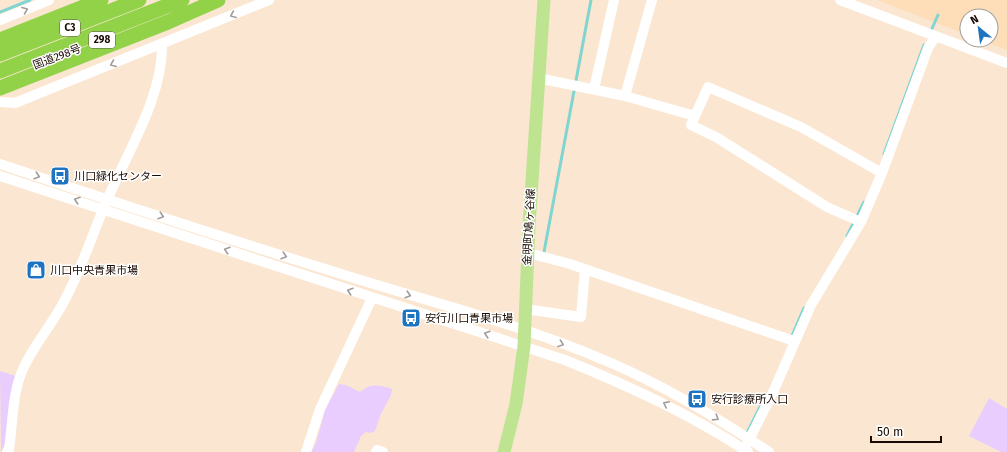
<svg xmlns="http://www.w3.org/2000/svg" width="1007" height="452" viewBox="0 0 1007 452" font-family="'Fira Sans','Noto Sans JP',sans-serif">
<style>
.built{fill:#fedeb9}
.green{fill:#e9cdfe}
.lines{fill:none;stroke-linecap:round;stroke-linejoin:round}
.stream{stroke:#80d5d0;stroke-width:3}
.minor{stroke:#fff;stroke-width:10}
.major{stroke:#bee492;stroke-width:13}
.highway{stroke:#92d249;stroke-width:15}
.oneway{stroke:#a39d99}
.labels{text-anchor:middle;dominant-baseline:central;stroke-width:3;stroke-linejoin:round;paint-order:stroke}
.shield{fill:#fff;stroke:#5e534c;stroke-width:1}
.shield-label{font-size:10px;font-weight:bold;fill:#190900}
.street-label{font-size:11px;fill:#190900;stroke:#fff}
.poi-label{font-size:11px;fill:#190900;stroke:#fff;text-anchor:start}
</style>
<rect width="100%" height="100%" fill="#fbe7d1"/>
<path class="built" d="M877,0H1007V50L980,40H991V16H967V35Z"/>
<path class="green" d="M0,371L16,376L6,442L1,452Z
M339,384L346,385L360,392C371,383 379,385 392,389L391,395L381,414L375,431L371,433L366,432L361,436L354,452H311L316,443L325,410Z
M989,398L1007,409V452H1001L969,436Z"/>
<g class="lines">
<path class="stream" d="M0,12L30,0
M930,33L938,15
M884,154L924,45
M847,236L864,202
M544,252L591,0
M791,338L804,308
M746,435L763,401"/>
<path class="minor" d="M840,0L1007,63
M0,20L49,0
M538,78L625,96L695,116L708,87L801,127L882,173
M594,89L614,0
M625,96L652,0
M0,102L15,103L269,0
M695,116L691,125L716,137L827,207L861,222
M0,164C117,203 234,241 351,277C437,304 527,326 611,363C667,387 718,418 769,452
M0,176L565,360C629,386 690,414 748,452
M527,255H536L570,264L794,341
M525,309L581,317L585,269
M747,444L774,390L811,305L861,222L882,173L928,48L936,36
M7,452L9,449C13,423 12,393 23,369C33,347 49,328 61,307C81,272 92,234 108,198C128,151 163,96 162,45
M306,452L320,409L372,298
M376,452L377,450L383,452"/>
<path class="major" d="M504,452L516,404L524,346L529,226L544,0"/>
<path class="highway" d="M0,40L101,0
M0,54L139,0
M0,71L182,0
M0,88L168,22L218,0"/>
</g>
<defs><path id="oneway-chevron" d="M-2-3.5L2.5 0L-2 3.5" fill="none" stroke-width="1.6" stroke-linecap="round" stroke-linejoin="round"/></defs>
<g class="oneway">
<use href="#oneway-chevron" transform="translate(25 10) rotate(-22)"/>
<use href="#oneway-chevron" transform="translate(233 15) rotate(157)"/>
<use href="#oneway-chevron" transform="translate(113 64) rotate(158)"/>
<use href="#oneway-chevron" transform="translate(37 176) rotate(18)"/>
<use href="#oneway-chevron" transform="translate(77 200) rotate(-162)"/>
<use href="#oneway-chevron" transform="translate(161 216) rotate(18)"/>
<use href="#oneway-chevron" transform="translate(227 250) rotate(-162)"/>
<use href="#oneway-chevron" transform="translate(284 256) rotate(18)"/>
<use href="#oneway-chevron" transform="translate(350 291) rotate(-162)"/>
<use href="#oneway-chevron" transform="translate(408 295) rotate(17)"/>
<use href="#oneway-chevron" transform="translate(487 334) rotate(-163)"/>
<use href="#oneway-chevron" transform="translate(561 344) rotate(20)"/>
<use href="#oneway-chevron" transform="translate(666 404) rotate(-154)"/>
<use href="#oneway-chevron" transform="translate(716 418) rotate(32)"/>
</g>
<defs>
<g id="bus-square" transform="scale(1)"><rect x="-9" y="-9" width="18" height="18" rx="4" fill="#1f74c2" stroke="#fff"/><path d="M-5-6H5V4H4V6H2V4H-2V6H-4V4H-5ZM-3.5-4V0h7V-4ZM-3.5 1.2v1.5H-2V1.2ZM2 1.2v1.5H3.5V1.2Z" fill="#fff"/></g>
<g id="shop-square" transform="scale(1)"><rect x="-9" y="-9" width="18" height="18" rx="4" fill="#1f74c2" stroke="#fff"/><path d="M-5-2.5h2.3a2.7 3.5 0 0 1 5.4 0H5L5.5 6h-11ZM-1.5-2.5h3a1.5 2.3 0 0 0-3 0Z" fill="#fff"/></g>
</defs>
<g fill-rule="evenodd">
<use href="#bus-square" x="60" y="176"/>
<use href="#shop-square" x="36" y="270"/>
<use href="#bus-square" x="411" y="318"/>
<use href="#bus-square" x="697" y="399"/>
</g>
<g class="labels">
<g class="shield">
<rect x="60" y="20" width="20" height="16" rx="3"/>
<rect x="89" y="32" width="26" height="16" rx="3"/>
</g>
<g class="shield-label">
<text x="70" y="28">C3</text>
<text x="102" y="40">298</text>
</g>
<g class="street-label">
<text transform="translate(57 57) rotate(-21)">国道298号</text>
<text transform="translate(529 227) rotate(-87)">金明町鳩ヶ谷線</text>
</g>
<g class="poi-label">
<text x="74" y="176">川口緑化センター</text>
<text x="50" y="270">川口中央青果市場</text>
<text x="425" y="318">安行川口青果市場</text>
<text x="711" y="399">安行診療所入口</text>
</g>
</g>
<g transform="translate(979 28) rotate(331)"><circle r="19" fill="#ffffff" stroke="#a39d99"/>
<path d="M0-3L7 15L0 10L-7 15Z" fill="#1f74c2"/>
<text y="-6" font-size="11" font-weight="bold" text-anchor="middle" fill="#190900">N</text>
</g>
<path d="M871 436v6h70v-6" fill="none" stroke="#190900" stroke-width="2"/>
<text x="877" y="436" font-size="12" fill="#190900" stroke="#ffffff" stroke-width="3" paint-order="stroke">50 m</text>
</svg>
